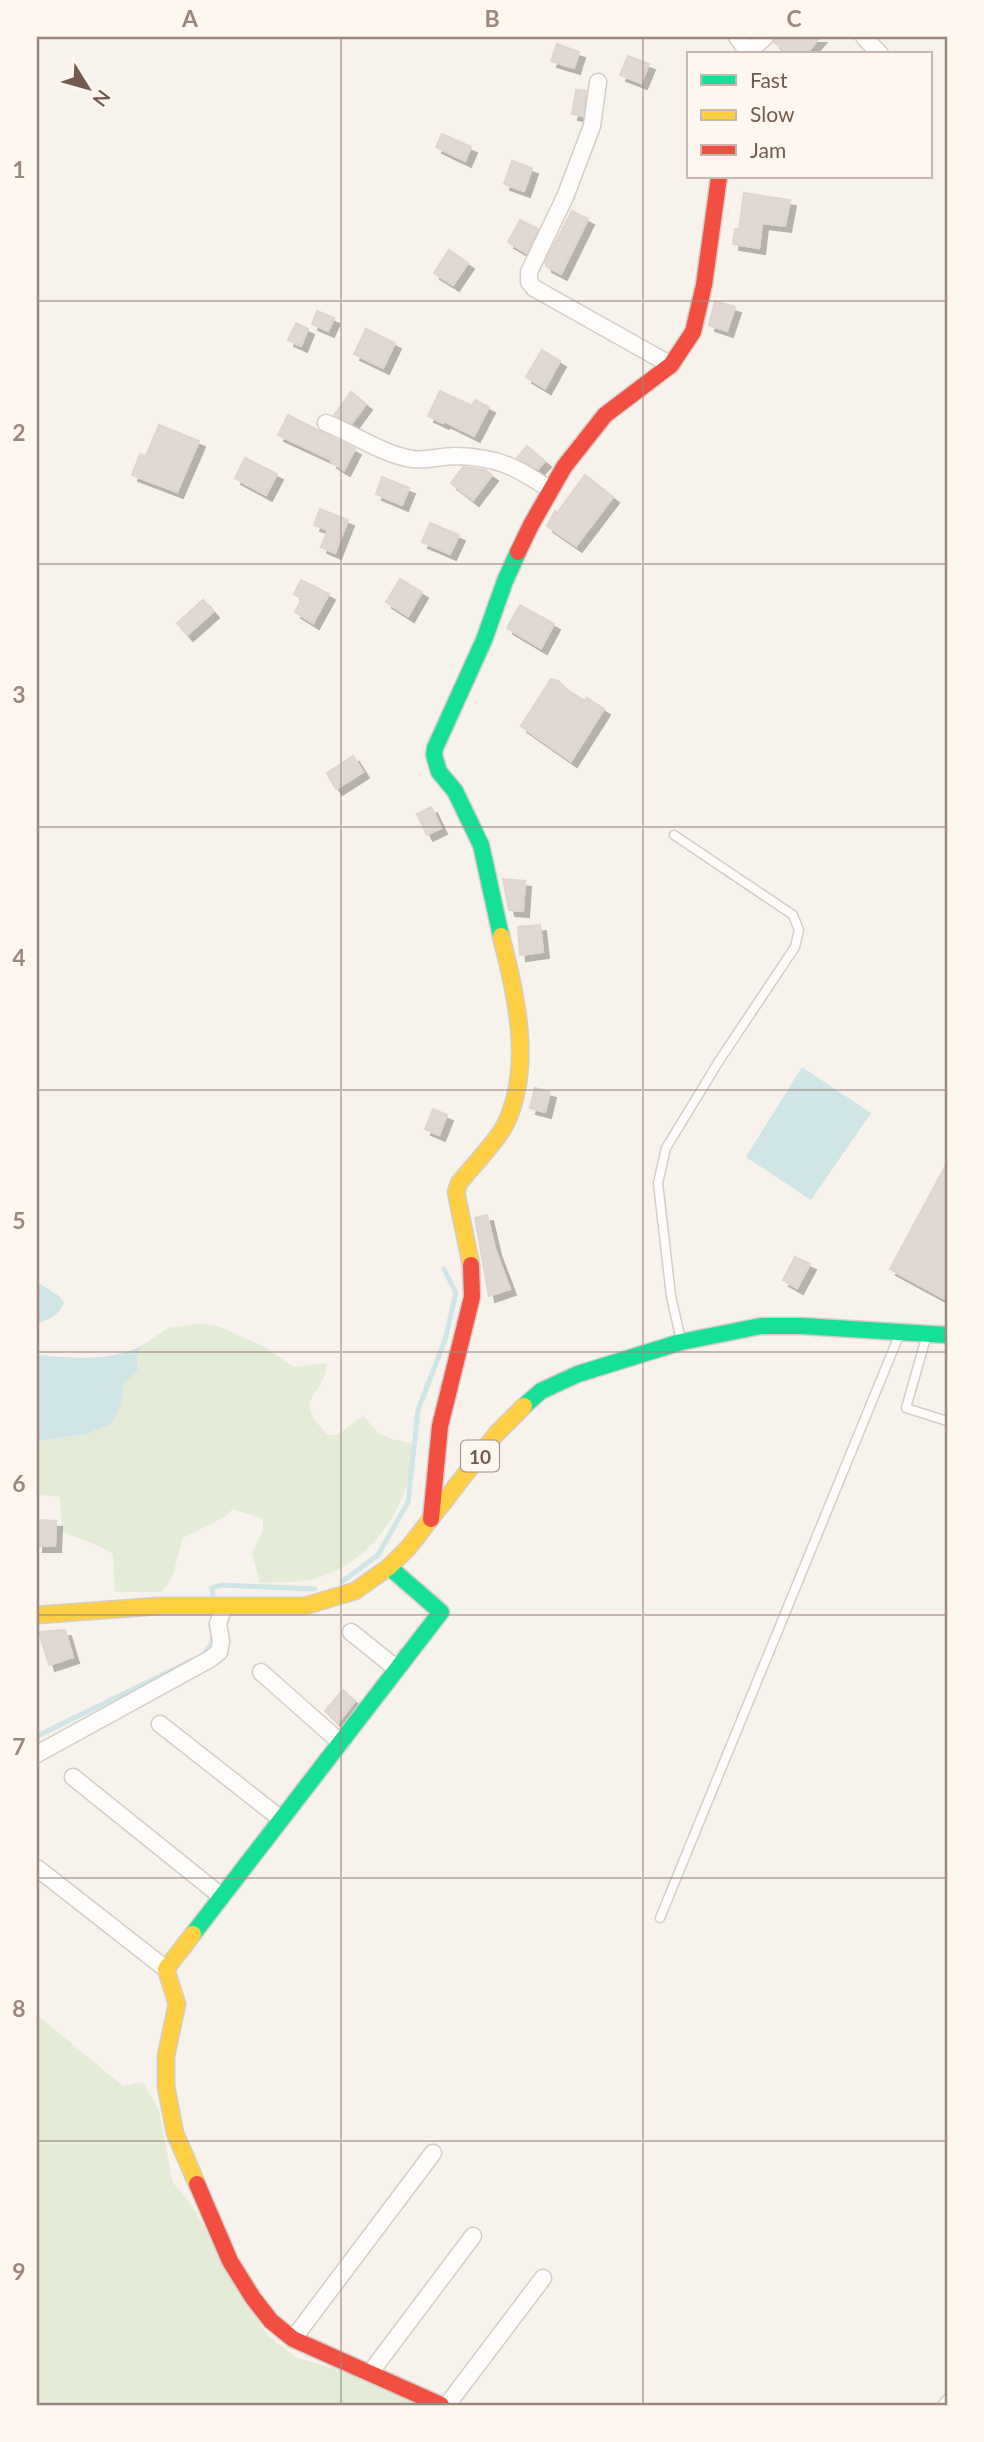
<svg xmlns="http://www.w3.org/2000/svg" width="984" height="2442" viewBox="0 0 984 2442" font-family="Lato,sans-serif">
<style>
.green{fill:#e4ecd8}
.water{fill:#cfe5e6}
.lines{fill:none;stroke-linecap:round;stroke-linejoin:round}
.stream{stroke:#cfe5e6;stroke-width:5}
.building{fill:#e0d8d2;stroke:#dfd6cf;stroke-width:2;filter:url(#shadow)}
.lane-casing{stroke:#d4cec7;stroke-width:11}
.street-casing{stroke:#d4cec7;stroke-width:19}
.fast-casing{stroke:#d5cec7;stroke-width:19}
.slow-casing{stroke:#d5cec7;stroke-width:19}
.jam-casing{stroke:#d5cec7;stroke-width:19}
.lane{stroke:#fefdfc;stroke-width:8}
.street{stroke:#fefdfc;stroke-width:16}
.fast{stroke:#16e098;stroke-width:16}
.slow{stroke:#ffcf43;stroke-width:16}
.jam{stroke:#f24e42;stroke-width:16}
.grid{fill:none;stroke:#9a877d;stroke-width:2;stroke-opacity:0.55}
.labels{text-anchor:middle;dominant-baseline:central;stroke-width:7;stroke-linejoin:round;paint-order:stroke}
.shield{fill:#fef7ef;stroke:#9d897e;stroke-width:2}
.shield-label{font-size:19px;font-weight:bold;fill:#735a4e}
.neatline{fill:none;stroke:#9a877d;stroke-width:2.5}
.grid-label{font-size:23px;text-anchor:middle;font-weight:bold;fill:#9a877d}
</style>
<defs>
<filter id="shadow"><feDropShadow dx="6" dy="6" stdDeviation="0" flood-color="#0004"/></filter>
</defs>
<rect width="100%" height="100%" fill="#f7f2ec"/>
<path class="green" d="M201,1323L218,1326L267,1348L294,1367L327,1363C323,1401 289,1396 328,1435H337L364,1415C376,1436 389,1439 411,1443C411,1451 413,1462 411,1470C399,1521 365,1565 314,1579C298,1583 277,1582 260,1583L252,1553L263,1530V1519L233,1509L223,1518L183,1538L172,1578L162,1592H115L113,1554L97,1545L62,1532L60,1497L37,1494V1441L86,1434L121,1403L124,1384L137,1369V1359L141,1346L168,1328Z
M37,2015L123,2086L143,2082L159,2111L173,2183L192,2205L229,2272L267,2335L297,2358L366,2377L420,2405H37Z"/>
<path class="water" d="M802,1067L871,1113L811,1200L746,1157Z
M37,1282L59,1296L64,1302C60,1315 49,1319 37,1324Z
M141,1346L137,1359L138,1369L124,1384L121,1403L112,1423L86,1434L37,1441V1355C71,1358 109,1362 141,1346Z"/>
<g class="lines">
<path class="stream" d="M343,1581L378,1555L408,1502L418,1410L445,1340L456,1293L444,1269
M213,1594L212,1588L221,1585L315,1589
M37,1736L203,1655L212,1643L213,1632"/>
</g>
<path class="building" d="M775,37H820L806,54H789L774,42Z
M557,44L579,52L574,68L551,61Z
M628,56L649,64L641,83L620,75Z
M576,90L586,91L583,116L572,114Z
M442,134L471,147L465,161L436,147Z
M512,161L532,168L524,191L504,184Z
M744,193L790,200L785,226L762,223L759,248L733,244L735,229L739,230Z
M572,211L588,219L561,274L546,266L545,262Z
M520,220L538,229L527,253L508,242Z
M449,250L468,263L453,285L434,273Z
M715,301L735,307L727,331L709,325Z
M317,311L334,318L328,331L312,324Z
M296,323L308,329L301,346L288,340Z
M366,329L395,343L383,368L354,354Z
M542,350L560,361L545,388L526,377Z
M440,391L472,406L475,400L489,407L474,436L444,421L443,423L428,416Z
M351,392L366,404L352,423L334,415Z
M288,415L355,449L344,470L331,462L332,460L278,435Z
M159,425L199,441L177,492L132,475L140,454L146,456Z
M527,446L545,461L538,469L517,458Z
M245,458L277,474L266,495L235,478Z
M463,467L485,470L492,475L473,500L451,483Z
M585,475L613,497L576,546L547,526L555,511L557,513Z
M382,477L409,488L402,505L376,494Z
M320,509L348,520L335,553L321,547L328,530L314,525Z
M430,523L459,535L450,554L422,542Z
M400,579L422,592L408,616L386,602Z
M301,580L329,594L313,623L295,612L302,599L294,594Z
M203,600L213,612L187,635L177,623Z
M520,605L554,624L541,648L507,628Z
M551,679L558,681L569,691L585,701L587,698L604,709L571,761L521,726Z
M353,756L363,772L336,789L327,773Z
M431,807L441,828L427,835L417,814Z
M503,879L525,881L523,911L509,910Z
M540,925L543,952L520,955L518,927Z
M535,1088L550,1092L545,1112L530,1108Z
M433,1109L447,1115L439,1135L425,1129Z
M947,1163V1300L890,1269Z
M487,1215L495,1249L510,1289L489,1296L475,1218Z
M795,1257L810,1264L797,1288L783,1280Z
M37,1520L56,1521L55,1546H37Z
M65,1630L73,1657L49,1665L39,1632Z
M343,1690L355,1701L338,1723L325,1711Z"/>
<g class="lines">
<g class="lane-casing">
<path id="lane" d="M674,835L793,915L799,930L795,947L719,1061L666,1148L658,1183L671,1296L680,1336
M926,1338L906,1408L947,1421
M660,1918L898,1338
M942,2405L947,2399"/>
</g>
<g class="street-casing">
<path id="street" d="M737,37L748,52
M864,37L880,54
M746,54L765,37
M598,82L592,126L565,197L529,272V282L534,288L671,365
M326,423C354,434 382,454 412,459C426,461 441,456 455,456C499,457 516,467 551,490
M351,1632L397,1669
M261,1672L341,1743
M160,1724L281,1819
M37,1754L210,1659L219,1652L221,1641L218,1624L224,1606
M73,1777L221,1896
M37,1868L166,1969
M293,2339L433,2153
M370,2373L473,2236
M447,2405L543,2278"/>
</g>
<g class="fast-casing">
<path id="fast" d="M501,936L481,845L455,791L439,772L434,755L435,748L484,640L505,581L518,552
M524,1406L541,1391L578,1374L681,1342L761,1326H802L947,1335
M193,1934L441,1612L389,1567"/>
</g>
<g class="slow-casing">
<path id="slow" d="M471,1265L456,1192L459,1183C471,1168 499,1139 506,1123C533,1066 516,994 501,936
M37,1615L158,1606H305L355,1591L389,1567L409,1547L497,1433L524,1406
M193,1934L166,1969L177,2004L166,2056V2086L175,2133L197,2184"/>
</g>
<g class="jam-casing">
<path id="jam" d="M518,552L531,525L564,467L605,415L671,365L693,332L704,285L719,177
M431,1519L440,1426L472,1297L471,1265
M197,2184L230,2261L253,2298L271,2321L293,2339L441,2405"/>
</g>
<use href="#lane" class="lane"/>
<use href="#street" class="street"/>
<use href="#fast" class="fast"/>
<use href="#slow" class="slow"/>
<use href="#jam" class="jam"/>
</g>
<path class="grid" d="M341,37V2405M643,37V2405M37,301H947M37,564H947M37,827H947M37,1090H947M37,1352H947M37,1615H947M37,1878H947M37,2141H947"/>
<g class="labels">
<rect class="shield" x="461" y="1440.5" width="38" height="31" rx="5"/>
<g class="shield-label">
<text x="480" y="1456">10</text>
</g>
</g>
<rect width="984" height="2442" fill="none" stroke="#fef7ef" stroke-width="77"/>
<rect x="687" y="52" width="245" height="126" fill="#fef7ef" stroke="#c6b8af" stroke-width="2"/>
<rect x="701" y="75" width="35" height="10" fill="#16e098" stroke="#c6b8af" stroke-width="2"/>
<text x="750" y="88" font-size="21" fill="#735a4e">Fast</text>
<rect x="701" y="110" width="35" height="10" fill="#ffcf43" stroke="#c6b8af" stroke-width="2"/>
<text x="750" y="122" font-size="21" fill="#735a4e">Slow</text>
<rect x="701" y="145" width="35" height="10" fill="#f24e42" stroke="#c6b8af" stroke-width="2"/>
<text x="750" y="158" font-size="21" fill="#735a4e">Jam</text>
<g transform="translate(88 88) rotate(127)" stroke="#fef7ef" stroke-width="5" paint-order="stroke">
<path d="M0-5L12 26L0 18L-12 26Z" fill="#735a4e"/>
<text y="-10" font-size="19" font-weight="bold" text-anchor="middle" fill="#735a4e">N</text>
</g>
<rect x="38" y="38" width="908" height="2366" class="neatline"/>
<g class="grid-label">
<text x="190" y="27">A</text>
<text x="492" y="27">B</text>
<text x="794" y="27">C</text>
<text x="19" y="178">1</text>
<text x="19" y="441">2</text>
<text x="19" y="703">3</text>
<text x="19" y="966">4</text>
<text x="19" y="1229">5</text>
<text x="19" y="1492">6</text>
<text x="19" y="1755">7</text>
<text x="19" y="2017">8</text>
<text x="19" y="2280">9</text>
</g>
</svg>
